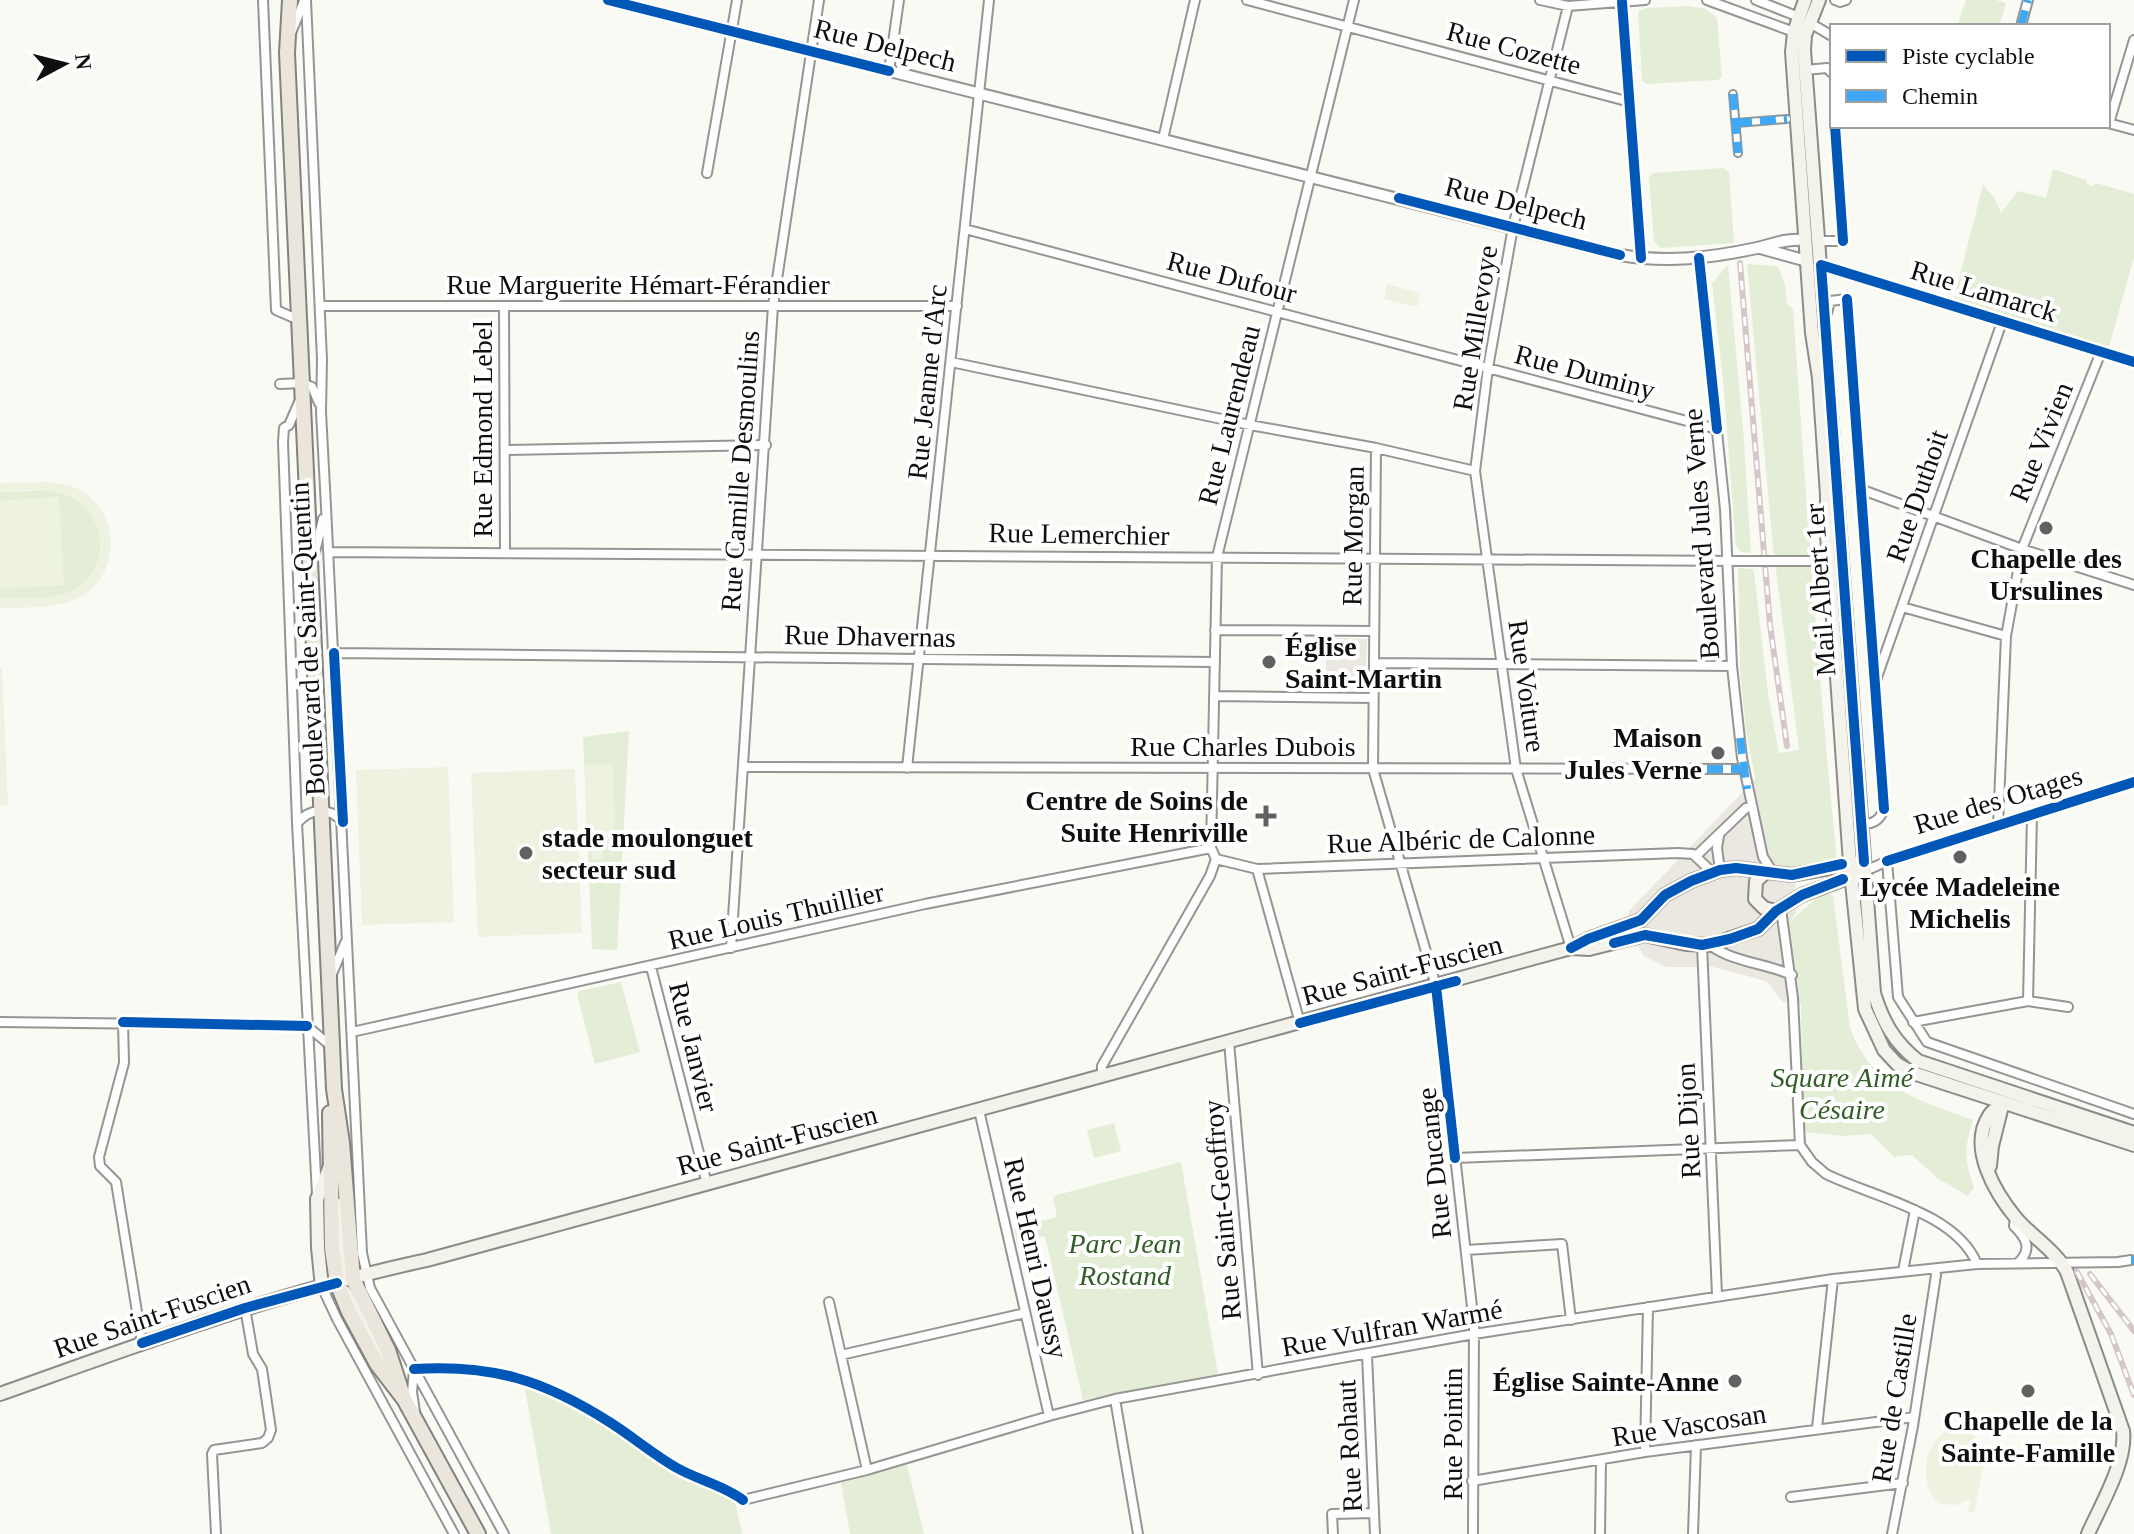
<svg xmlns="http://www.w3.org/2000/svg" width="2134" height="1534" viewBox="0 0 2134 1534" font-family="'Times New Roman',serif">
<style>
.green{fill:#e4eed7}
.pitch{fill:#edf2e1}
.plaza{fill:#eae8e1}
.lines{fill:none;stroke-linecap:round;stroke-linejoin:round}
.pedestrian-casing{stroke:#959593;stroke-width:10}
.minor-casing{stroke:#959593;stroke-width:12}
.tertiary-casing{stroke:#959593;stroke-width:14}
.secondary-casing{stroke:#8b8b89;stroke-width:16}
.primary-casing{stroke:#828280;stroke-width:18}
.pedestrian{stroke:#fefefe;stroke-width:6}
.minor{stroke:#fefefe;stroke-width:8}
.tertiary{stroke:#fefefe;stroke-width:10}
.secondary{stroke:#f4f3eb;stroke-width:12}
.primary{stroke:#eae6dc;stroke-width:14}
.rail-casing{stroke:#d5c7c7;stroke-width:6}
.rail{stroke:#fff;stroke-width:3;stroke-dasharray:9;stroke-linecap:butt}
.minor-bridge-casing{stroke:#959593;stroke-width:12;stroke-linecap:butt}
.minor-bridge{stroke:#fefefe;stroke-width:8}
.quiet{stroke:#3fa9f5;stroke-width:8;stroke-dasharray:16 8;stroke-linecap:butt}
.cycleway-casing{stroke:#fff;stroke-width:15}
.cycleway{stroke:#0057b8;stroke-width:10}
.poi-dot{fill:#616160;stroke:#fff;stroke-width:3}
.labels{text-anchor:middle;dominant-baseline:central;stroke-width:8;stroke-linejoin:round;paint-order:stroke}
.street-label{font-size:28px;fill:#0f0f0f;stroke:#fff}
.poi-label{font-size:28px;font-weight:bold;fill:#0f0f0f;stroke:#fff}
.park-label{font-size:28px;font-style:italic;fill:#325e27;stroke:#fff}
</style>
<rect width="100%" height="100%" fill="#fafaf5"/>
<path class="green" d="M1966,0H1996L2006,3L1999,26H1957Z
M1688,6L1706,9L1717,18L1722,76L1718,80L1647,84L1642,81L1638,12L1646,8Z
M1723,168L1729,172L1734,243L1661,248L1654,242L1649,177L1653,173Z
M2053,169L2086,180L2087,184L2092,186L2096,183L2134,194V257L2109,347L1954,298L1983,185L1994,197L2001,213L2018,191L2046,198Z
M1747,264L1778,266L1785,284L1787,304L1793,309C1806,493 1818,677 1837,860L1824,865L1787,870L1769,851L1746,730L1740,671L1738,568L1752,569L1754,572L1768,693L1779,753L1799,750L1773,547Z
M1728,265L1744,440L1751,553L1741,552L1736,546L1723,380L1712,283Z
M48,490C62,493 78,497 88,508C109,532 104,574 75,590C53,602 24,598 0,599V492Z
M629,731L617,950L592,949L583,737Z
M1827,893L1833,896L1850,1028C1875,1091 1915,1098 1973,1120C1964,1149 1964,1159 1974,1188L1968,1196L1937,1178L1912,1155L1894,1157L1871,1134L1844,1136L1803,1132L1801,1004L1789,922L1820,895Z
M621,982L640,1052L595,1064L577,994L579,991Z
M1114,1123L1121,1151L1094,1158L1087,1130Z
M1181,1162L1218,1374L1083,1400L1045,1236L1017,1242L1014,1228L1057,1217L1053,1196Z
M524,1384L611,1425L677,1473L734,1497L742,1534H551Z
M907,1465L924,1534H850L841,1483Z"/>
<path class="pitch" d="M1387,284L1420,293L1417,307L1384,299Z
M49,482C62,484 74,485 85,493C121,518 119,576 80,597C56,610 26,607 0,608V599C24,598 52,601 74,590C117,568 104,507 62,493C43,487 20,491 0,492V483Z
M59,497L64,585L0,589V501Z
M0,668H2L8,805L0,806Z
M613,764L615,835L592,836L602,837L603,858L592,860L591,837L587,836L585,765Z
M448,767L454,922L362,925L356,770Z
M575,769L582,933L478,937L471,773Z
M1959,1429L1973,1435L1981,1450L1986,1451L1974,1513L1968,1512L1970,1499L1956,1505L1939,1504C1916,1483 1924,1430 1959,1429Z"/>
<path class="plaza" d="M1314,637L1367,639L1365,689L1314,690V681H1321L1326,676V649L1321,644H1314Z
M1756,778L1769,851L1787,870L1794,882L1799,900L1796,913L1789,922L1801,1004L1783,1002L1766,981L1713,967H1665L1644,956L1636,944L1628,912Z"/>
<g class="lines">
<g class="pedestrian-casing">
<path id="pedestrian" d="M1733,94L1738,153
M1736,123L1787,119"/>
</g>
<g class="minor-casing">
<path id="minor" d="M263,0L276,310L299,320
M306,0L322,360L321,412L326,507L362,1253L370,1288L504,1534
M1247,0L1630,102
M1354,0L1217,557L1211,848L1216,859L1257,869L1678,853L1693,854L1712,872
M1540,0L1568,6L1645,0
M1707,0L1794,32
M1756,0L1799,17
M1835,0L1840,2L1846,0
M1622,2L1641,258
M1568,6L1513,227L1488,368L1475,471L1516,769L1571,948
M1810,23L1832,36
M2021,26L2028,0
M291,33L304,1
M1805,70L1827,68L1832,73
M889,71L899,0
M2108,123L2134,130
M2109,123L2134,40
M1163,139L1195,0
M707,173L737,0
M965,229L1717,429
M1819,241H1843L1835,126
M1699,258L1725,509L1732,666L1742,758L1763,857L1772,871
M1821,265L2134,362
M320,306H957
M504,306L505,553
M1827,313L1830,301L1847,299L1884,809C1880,820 1872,826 1861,822
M951,362L1250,425L1376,448L1475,471
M280,384L302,383L312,387L319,403
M299,402L289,425L284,428L283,442L297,823L317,1194
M1376,448L1373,769L1436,986L1474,1325L1473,1534
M505,450L766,445
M1860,489L2022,549L2134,585
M329,552L1740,561
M314,556L323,519
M1902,607L2006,636
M1215,630L1374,631
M334,653L1215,662
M1374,663L1732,666
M1876,680L2002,322
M1214,696L1373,698
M743,767L1743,769
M907,768L989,0
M297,823C311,808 327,806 342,821
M1998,826L2006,636L2022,549L2101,352
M1719,836L1717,848L1720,870
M1696,856L1746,808L1751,806
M1887,861L1898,997L1927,1042L2134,1114
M1257,869L1300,1023
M1865,871L1899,856L2134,782
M1781,909L1793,998L1800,1145L1812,1162L1826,1174C1872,1197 1956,1212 1977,1264
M1702,945L1717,1295
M1710,945C1732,962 1765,963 1792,975
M731,948L773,306L819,0
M651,967L707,1184
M332,974L345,943
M2028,1001L2032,815
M0,1022L307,1026L331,1046
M123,1022L124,1063L99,1157L100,1166L116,1182L142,1343
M1913,1022L2028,1001L2068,1007
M352,1032L925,904L1211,848
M1229,1042L1258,1375
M1102,1077V1066L1210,876L1216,859
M979,1110L1049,1416
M1455,1158L1800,1145
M2015,1217L2014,1226C2026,1238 2033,1249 2018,1263
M1466,1250L1562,1244L1571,1320
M1903,1271L1915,1210
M322,1287L337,1319L454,1534
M829,1302L841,1355
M1367,1355L1375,1534
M414,1370L412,1392L415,1412
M1115,1399L1138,1534
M1817,1428L1833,1279
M1645,1452L1648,1307
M867,1470L841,1355L1025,1313
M1472,1481L1645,1452L1914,1417
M1791,1497L1903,1483
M743,1500L867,1470L1049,1416L1115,1399L1474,1334L1833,1279L1977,1264L2118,1262L2131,1260
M216,1534L212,1454L214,1450L262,1443L268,1438L271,1430L262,1369L253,1354L245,1308
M1333,1534L1332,1514L1374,1513
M1600,1534L1601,1461
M1693,1534L1696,1445
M1892,1534L1913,1426L1936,1275L1935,1269"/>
</g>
<g class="tertiary-casing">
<path id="tertiary" d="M608,0L1620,255C1666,263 1711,258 1757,248C1778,243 1783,239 1806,240
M1760,248L1807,261"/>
</g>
<g class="secondary-casing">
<path id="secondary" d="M1805,0L1794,32L1792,52L1812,333L1819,378L1827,495V534L1850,863L1865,1009L1884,1050L1897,1064L1913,1073L2134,1145
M1819,0L1805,35L1804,50L1874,993C1883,1022 1894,1042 1918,1061L2134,1133
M1765,873L1756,881L1755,899L1764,908L1776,911
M1571,948L1589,949L1645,935L1686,944L1710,945L1758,929L1776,911L1802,895L1858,874
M2002,1104C1998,1107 1991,1111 1989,1116C1968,1148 1996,1194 2016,1218C2031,1236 2056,1251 2067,1272L2123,1431C2127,1462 2100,1506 2088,1534
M1990,1166L1992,1146L2003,1102
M338,1205L343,1268L353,1279
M322,1287L318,1248L317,1199L330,1166
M345,1292L391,1368
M0,1394C141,1344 281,1291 427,1260L1571,948L1588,939L1641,920L1665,895L1691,881L1720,870L1736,868L1792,875L1864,862"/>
</g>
<g class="primary-casing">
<path id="primary" d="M290,0L287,53L334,1089L342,1143L353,1279L388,1350L404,1399
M330,1113L332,1248L337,1283L349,1312L377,1364L404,1399L478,1534"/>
</g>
<use href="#pedestrian" class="pedestrian"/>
<use href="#minor" class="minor"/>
<use href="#tertiary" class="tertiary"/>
<use href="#secondary" class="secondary"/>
<use href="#primary" class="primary"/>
<g class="rail-casing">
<path id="rail" d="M1740,263L1770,625L1787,746
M2077,1272L2111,1334L2134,1395
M2090,1274L2134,1331"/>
</g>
<use href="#rail" class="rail"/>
<g class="minor-bridge-casing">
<path id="minor-bridge" d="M1740,561H1812"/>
</g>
<use href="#minor-bridge" class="minor-bridge"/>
<path class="quiet" d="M2021,26L2028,0
M1733,94L1738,153
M1736,123L1787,119
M1740,738L1747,789
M1707,769H1743
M2131,1260H2134"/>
<g class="cycleway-casing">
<path id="cycleway" d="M608,0L889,71
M1622,2L1641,258
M1835,126L1843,241
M1399,198L1620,255
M1699,258L1717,429
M1847,299L1884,809
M334,653L343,822
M1887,861L2134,782
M1864,862L1821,265L2134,362
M1614,943L1645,935L1702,945L1730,939L1758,929L1776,911L1802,895L1843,879
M1571,948L1588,939L1641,920L1665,895L1691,881L1720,870L1736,868L1792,875L1842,864
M1436,986L1455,1158
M123,1022L307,1026
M1300,1023L1456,981
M142,1343L245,1308L337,1283
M414,1369C492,1364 544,1380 611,1423C633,1437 654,1455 677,1468C698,1480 723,1485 743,1500"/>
</g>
<use href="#cycleway" class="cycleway"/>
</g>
<g class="poi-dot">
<circle cx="2046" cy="528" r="8"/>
<circle cx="1269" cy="662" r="8"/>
<circle cx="1718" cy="753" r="8"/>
<path d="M1262 804h8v8h8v8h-8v8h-8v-8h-8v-8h8z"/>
<circle cx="526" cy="853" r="8"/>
<circle cx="1960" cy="857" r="8"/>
<circle cx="1735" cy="1381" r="8"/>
<circle cx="2028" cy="1391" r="8"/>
</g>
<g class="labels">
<g class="street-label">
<text transform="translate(885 45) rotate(14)">Rue Delpech</text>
<text transform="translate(1514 48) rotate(15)">Rue Cozette</text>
<text transform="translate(1516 203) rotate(14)">Rue Delpech</text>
<text transform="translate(1232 277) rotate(15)">Rue Dufour</text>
<text x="638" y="284">Rue Marguerite Hémart-Férandier</text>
<text transform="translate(1984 291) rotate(17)">Rue Lamarck</text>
<text transform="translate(1475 328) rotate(-81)">Rue Millevoye</text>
<text transform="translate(1585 372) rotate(15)">Rue Duminy</text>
<text transform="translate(927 382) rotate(-84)">Rue Jeanne d'Arc</text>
<text transform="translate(1229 415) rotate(-76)">Rue Laurendeau</text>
<text transform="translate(482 429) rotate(-90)">Rue Edmond Lebel</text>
<text transform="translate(2041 442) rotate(-68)">Rue Vivien</text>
<text transform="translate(740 471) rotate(-86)">Rue Camille Desmoulins</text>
<text transform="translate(1917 496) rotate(-71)">Rue Duthoit</text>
<text transform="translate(1079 534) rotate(1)">Rue Lemerchier</text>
<text transform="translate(1701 534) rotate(-94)">Boulevard Jules Verne</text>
<text transform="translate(1353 536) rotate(-89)">Rue Morgan</text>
<text transform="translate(1820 590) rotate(-94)">Mail Albert 1er</text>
<text transform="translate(870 636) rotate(1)">Rue Dhavernas</text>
<text transform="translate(307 639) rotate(-93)">Boulevard de Saint-Quentin</text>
<text transform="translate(1527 686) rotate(82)">Rue Voiture</text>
<text x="1243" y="746">Rue Charles Dubois</text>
<text transform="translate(1998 800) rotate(-17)">Rue des Otages</text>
<text transform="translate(1461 839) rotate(-2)">Rue Albéric de Calonne</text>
<text transform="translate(776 916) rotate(-13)">Rue Louis Thuillier</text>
<text transform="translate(1402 970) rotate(-15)">Rue Saint-Fuscien</text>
<text transform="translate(694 1047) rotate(76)">Rue Janvier</text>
<text transform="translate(1688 1121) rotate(-93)">Rue Dijon</text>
<text transform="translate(777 1140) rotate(-15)">Rue Saint-Fuscien</text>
<text transform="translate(1434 1163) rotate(-96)">Rue Ducange</text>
<text transform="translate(1222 1210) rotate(-95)">Rue Saint-Geoffroy</text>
<text transform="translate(1036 1258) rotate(77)">Rue Henri Daussy</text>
<text transform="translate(152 1316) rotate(-19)">Rue Saint-Fuscien</text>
<text transform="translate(1392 1328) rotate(-10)">Rue Vulfran Warmé</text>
<text transform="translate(1894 1398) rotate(-81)">Rue de Castille</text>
<text transform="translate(1689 1425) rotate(-9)">Rue Vascosan</text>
<text transform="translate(1452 1434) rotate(-90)">Rue Pointin</text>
<text transform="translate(1349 1446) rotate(-93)">Rue Rohaut</text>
</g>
<g class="poi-label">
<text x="2046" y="558">Chapelle des<tspan x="2046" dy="32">Ursulines</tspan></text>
<text x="1285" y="646" text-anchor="start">Église<tspan x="1285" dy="32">Saint-Martin</tspan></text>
<text x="1702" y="737" text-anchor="end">Maison<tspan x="1702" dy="32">Jules Verne</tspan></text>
<text x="1248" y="800" text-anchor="end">Centre de Soins de<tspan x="1248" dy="32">Suite Henriville</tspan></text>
<text x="542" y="837" text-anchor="start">stade moulonguet<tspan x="542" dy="32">secteur sud</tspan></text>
<text x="1960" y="886">Lycée Madeleine<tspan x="1960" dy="32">Michelis</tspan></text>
<text x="1719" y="1381" text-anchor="end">Église Sainte-Anne</text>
<text x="2028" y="1420">Chapelle de la<tspan x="2028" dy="32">Sainte-Famille</tspan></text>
</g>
<g class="park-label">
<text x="1842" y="1077">Square Aimé<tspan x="1842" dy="32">Césaire</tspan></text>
<text x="1125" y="1243">Parc Jean<tspan x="1125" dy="32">Rostand</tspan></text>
</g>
</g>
<rect x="1830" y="24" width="280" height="104" fill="#ffffff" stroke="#9f9f9f" stroke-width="2"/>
<rect x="1846" y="50" width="40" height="12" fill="#0057b8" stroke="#9f9f9f" stroke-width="2"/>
<text x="1902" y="64" font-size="24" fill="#0f0f0f">Piste cyclable</text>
<rect x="1846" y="90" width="40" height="12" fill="#3fa9f5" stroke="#9f9f9f" stroke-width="2"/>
<text x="1902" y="104" font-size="24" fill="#0f0f0f">Chemin</text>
<g transform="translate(64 64) rotate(83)" stroke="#ffffff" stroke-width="6" paint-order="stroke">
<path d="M0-6L14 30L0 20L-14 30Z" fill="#0f0f0f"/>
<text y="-12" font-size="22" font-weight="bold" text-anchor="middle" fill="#0f0f0f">N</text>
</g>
</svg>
